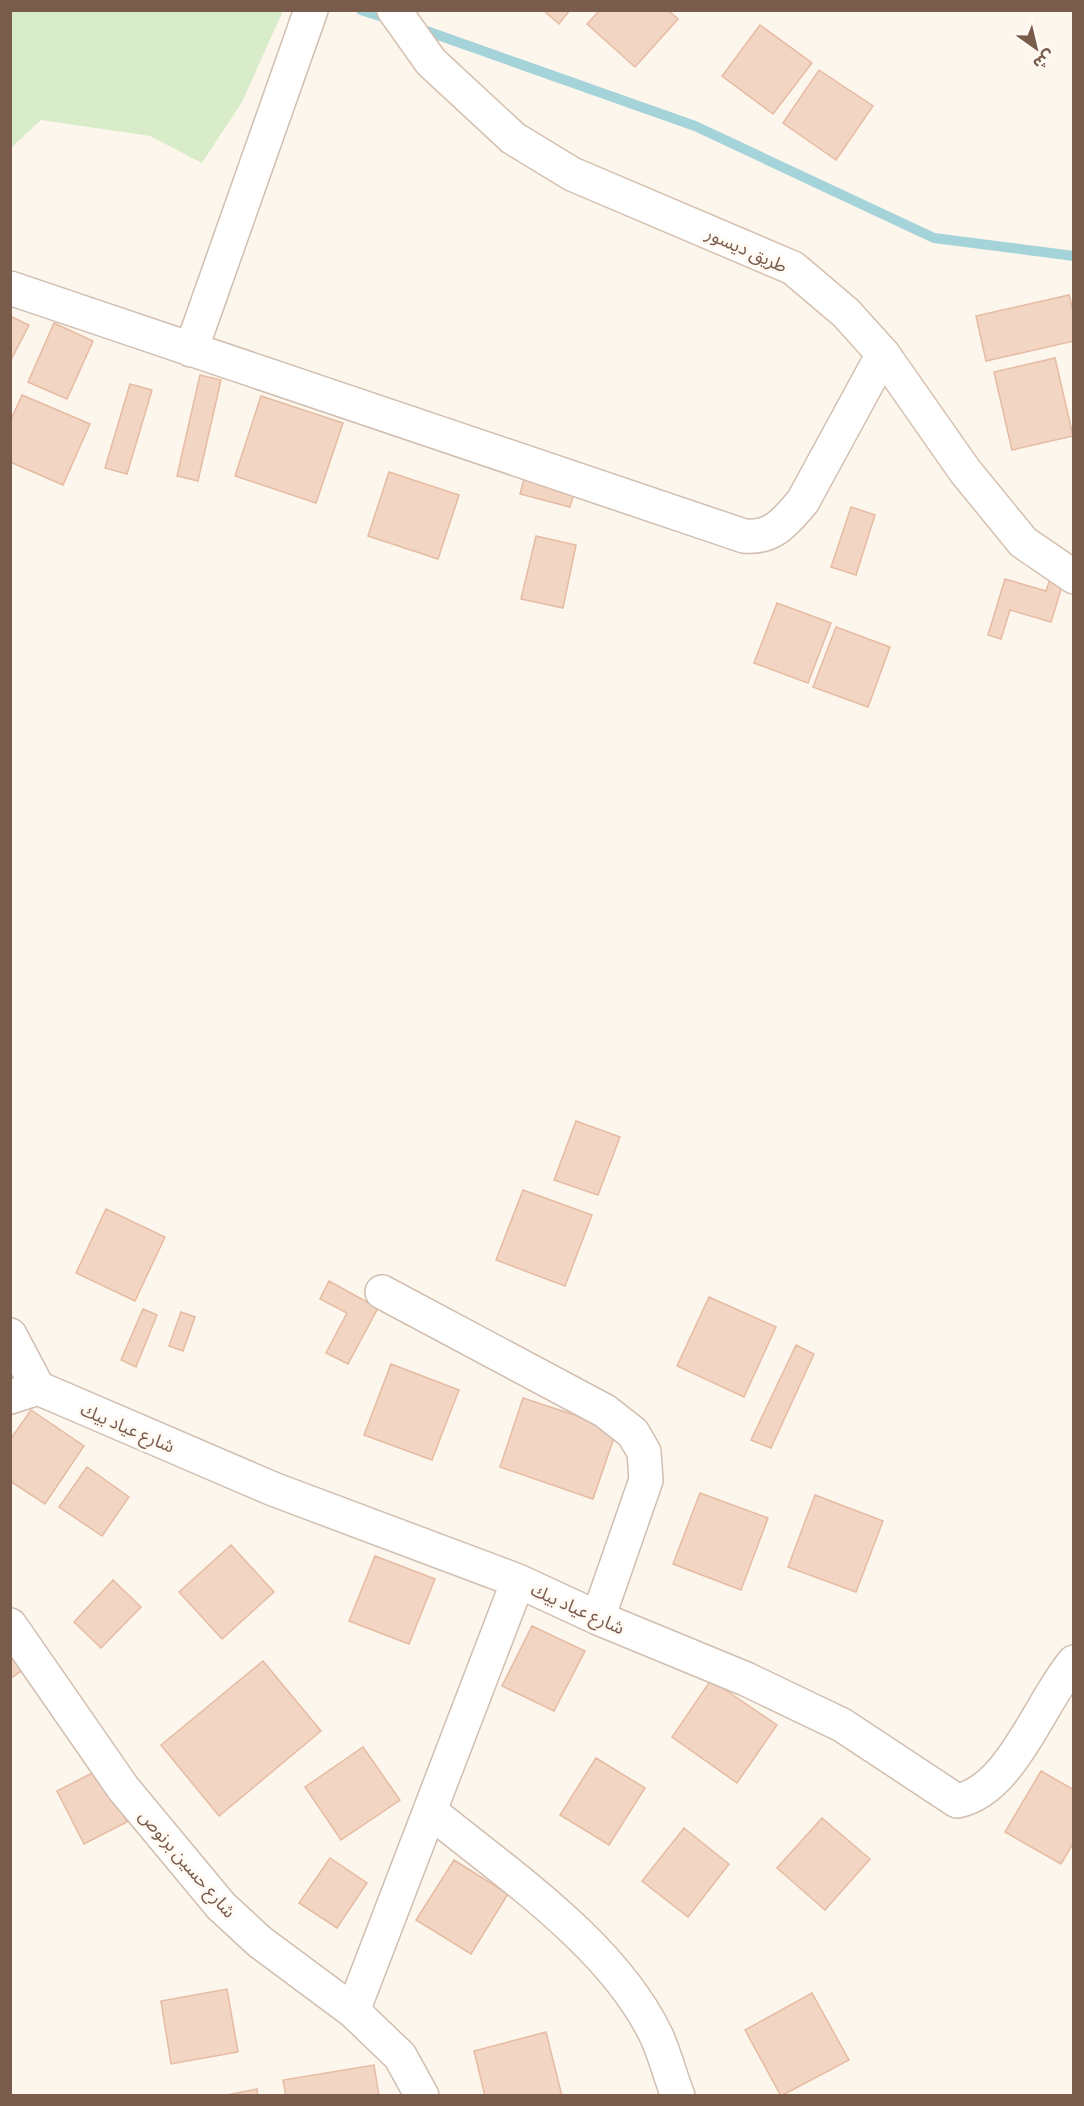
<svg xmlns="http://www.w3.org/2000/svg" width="1084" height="2106" viewBox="0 0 1084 2106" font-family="Barlow,'Noto Sans Arabic',sans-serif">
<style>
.green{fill:#d8ecc9}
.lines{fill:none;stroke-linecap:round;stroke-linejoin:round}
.stream{stroke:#a5d3da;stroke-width:10}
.building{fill:#f3d5c3;stroke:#e6bba3;stroke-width:1.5}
.minor-casing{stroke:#d1beb0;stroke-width:36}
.secondary-casing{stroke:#d6c0b0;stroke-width:36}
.minor{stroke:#fff;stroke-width:33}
.secondary{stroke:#fff;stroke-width:33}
.labels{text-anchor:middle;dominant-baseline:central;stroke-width:6;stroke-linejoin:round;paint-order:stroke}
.street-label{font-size:18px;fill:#7a5c4d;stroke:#fffaf3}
</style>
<rect width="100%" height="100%" fill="#fdf6ec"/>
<path class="green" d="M11,10H283V11L242,102L202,163L150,136L41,120L11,148Z"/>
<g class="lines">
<path class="stream" d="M361,10L392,20
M418,28L695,126L934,238L1074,256"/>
</g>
<path class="building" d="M543,10H570L559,24Z
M600,10H668L678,19L635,67L587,24Z
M760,25L812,63L773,114L722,76Z
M819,70L873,106L836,160L783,123Z
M1069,295L1074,314V341L986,361L976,316Z
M10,316L29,325L10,362Z
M54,323L93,341L67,399L28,382Z
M1055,358L1073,436L1012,450L994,372Z
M200,375L221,380L198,481L177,476Z
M130,384L152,390L127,474L105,468Z
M22,395L90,424L63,485L10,462V422Z
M261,396L343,423L316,503L235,476Z
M389,472L459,495L438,559L368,536Z
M526,472L576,486L570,507L520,494Z
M851,507L875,515L856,575L831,567Z
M536,536L576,545L563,608L521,599Z
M1005,579L1046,591L1050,579L1063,583L1051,622L1010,610L1001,639L988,635Z
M777,603L831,623L808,683L754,663Z
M836,627L890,647L868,707L813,687Z
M576,1121L620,1137L598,1195L554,1180Z
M523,1190L592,1215L565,1286L496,1260Z
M106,1209L165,1237L135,1301L76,1273Z
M329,1281L378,1308L348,1364L326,1353L347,1313L320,1299Z
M709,1297L776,1327L744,1397L677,1366Z
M143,1309L157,1315L136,1367L121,1360Z
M181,1312L195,1317L183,1351L169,1346Z
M796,1345L814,1354L771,1448L751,1440Z
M391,1364L459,1390L432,1460L364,1435Z
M523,1398L617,1429L593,1499L500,1467Z
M31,1410L84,1446L45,1504L10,1481V1440Z
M87,1467L129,1497L102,1536L59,1507Z
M700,1493L768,1518L741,1590L673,1564Z
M815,1495L883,1521L856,1592L788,1567Z
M231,1545L274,1592L222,1639L179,1592Z
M375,1556L435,1579L409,1644L349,1621Z
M113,1580L141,1607L101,1648L74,1622Z
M532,1626L585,1651L554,1711L502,1686Z
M10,1641L28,1666L10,1679Z
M263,1661L321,1731L219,1816L161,1745Z
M711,1680L777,1725L737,1783L672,1737Z
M363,1747L400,1800L341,1840L305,1787Z
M596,1758L645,1788L609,1845L560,1815Z
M100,1769L127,1822L84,1844L57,1791Z
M1041,1771L1074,1790V1842L1061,1864L1005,1832Z
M822,1818L870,1859L825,1910L777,1868Z
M684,1828L729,1864L688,1917L642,1881Z
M330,1858L367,1883L337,1928L299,1903Z
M454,1860L508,1894L471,1954L416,1920Z
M227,1989L238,2052L171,2064L161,2001Z
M812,1993L849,2060L781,2096L745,2030Z
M546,2032L562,2096H485L474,2051Z
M374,2065L379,2096H286L283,2080Z
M257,2089L258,2096H222Z"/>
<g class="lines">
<g class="minor-casing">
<path id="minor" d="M10,288L744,536C773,539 786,521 803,501L883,354
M191,350L311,10
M382,1292L605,1411L633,1433L644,1452L646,1480L598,1618
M10,1335L38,1388
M10,1397L38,1388L273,1489L518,1581L598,1618L746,1679L842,1725L957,1801C1011,1791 1040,1702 1074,1662
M10,1625L123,1788L221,1906L260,1942L353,2011L400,2056L422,2096
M430,1811C507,1874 612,1944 656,2035C665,2054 670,2076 678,2096
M353,2011L518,1581"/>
</g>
<g class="secondary-casing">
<path id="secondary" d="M394,10L431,62L513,138L572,174L793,268L846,313L883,354L965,471L1023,542L1074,577"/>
</g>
<use href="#minor" class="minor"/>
<use href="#secondary" class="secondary"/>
</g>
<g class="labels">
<g class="street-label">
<text transform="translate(747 249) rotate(24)">طريق ديسور</text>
<text transform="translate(128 1427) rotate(23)">شارع عياد بيك</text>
<text transform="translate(578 1608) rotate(24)">شارع عياد بيك</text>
<text transform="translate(188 1863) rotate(49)">شارع حسين برنوص</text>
</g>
</g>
<rect width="1084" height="2106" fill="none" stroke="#7a5c4d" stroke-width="24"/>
<g transform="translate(1036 48) rotate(146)" stroke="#fffaf3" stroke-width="4.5" paint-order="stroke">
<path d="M0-4.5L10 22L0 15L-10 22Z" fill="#7a5c4d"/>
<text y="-9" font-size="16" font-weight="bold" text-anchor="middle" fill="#7a5c4d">ش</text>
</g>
</svg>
